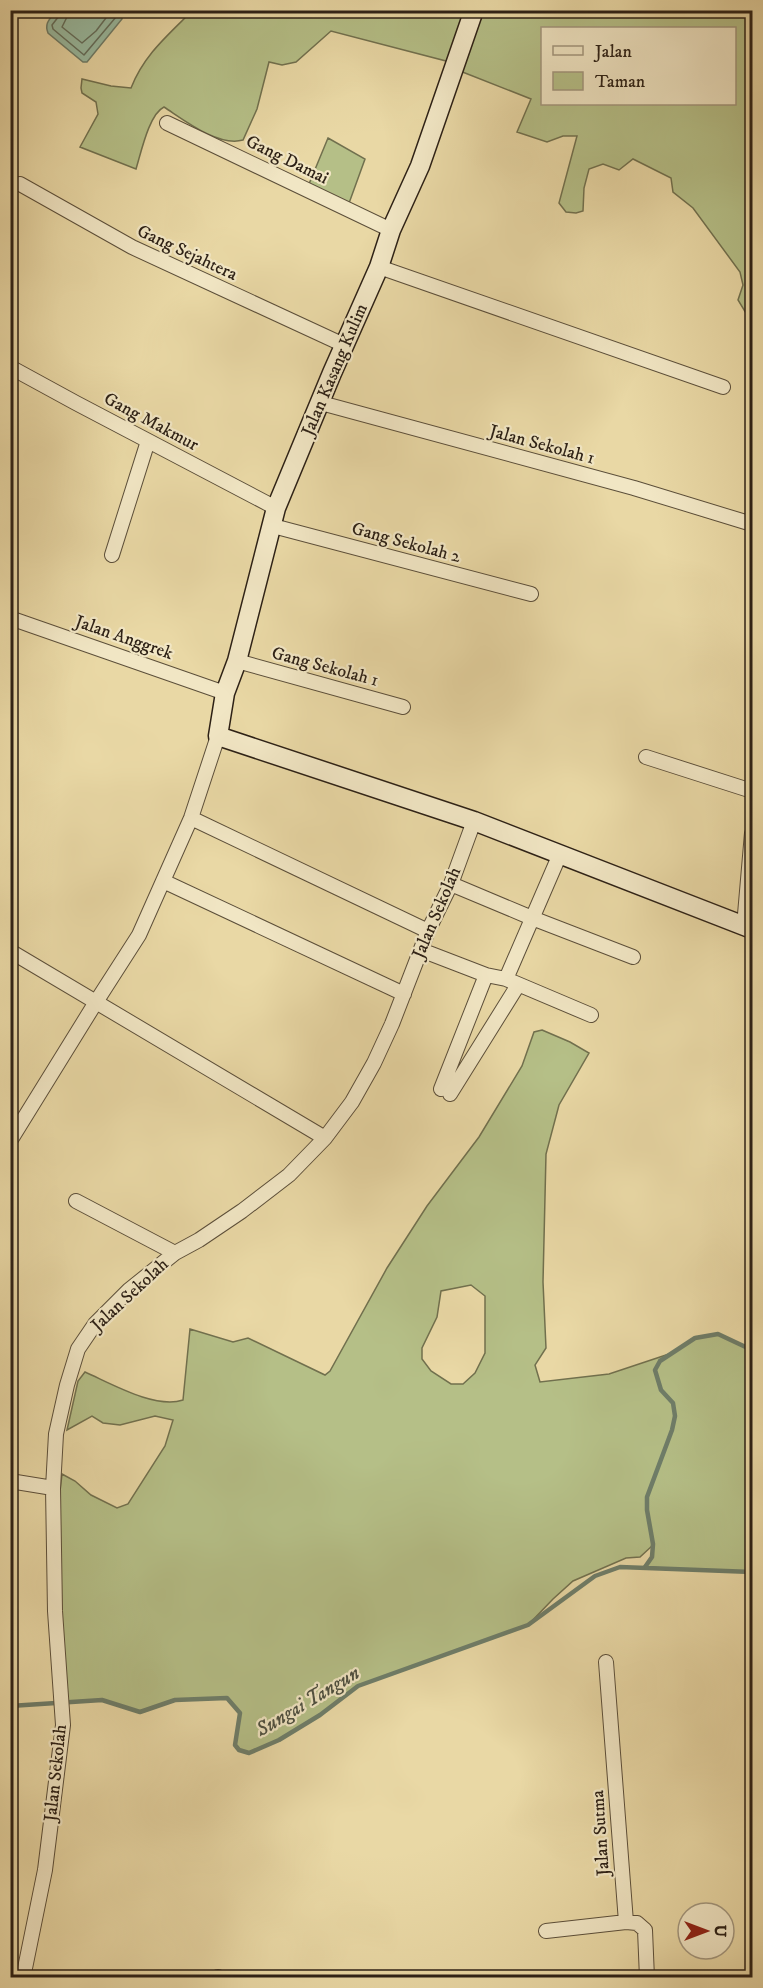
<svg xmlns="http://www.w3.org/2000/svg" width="763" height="1988" viewBox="0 0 763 1988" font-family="'IM FELL DW Pica',serif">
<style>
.green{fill:#b5bf87;stroke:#71704e;stroke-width:1.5;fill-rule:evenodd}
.water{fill:#99bba1;stroke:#6e7d69;stroke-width:1.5}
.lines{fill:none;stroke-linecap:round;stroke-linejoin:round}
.shore{stroke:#636e5c;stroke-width:1.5}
.stream{stroke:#6e7d69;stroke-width:4.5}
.street-casing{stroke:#5c4f3a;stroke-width:16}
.secondary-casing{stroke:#2d2116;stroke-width:21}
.street{stroke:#f1e6c4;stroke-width:14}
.secondary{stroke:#f1e6c4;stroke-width:18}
.labels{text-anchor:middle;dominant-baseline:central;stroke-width:4.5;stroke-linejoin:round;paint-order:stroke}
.street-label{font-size:18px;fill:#2d2116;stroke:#f1e6c4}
.water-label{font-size:20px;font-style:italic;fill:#4d4f40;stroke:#f1e6c4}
</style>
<rect width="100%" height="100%" fill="#e9d8a5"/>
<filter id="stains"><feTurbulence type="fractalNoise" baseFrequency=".00333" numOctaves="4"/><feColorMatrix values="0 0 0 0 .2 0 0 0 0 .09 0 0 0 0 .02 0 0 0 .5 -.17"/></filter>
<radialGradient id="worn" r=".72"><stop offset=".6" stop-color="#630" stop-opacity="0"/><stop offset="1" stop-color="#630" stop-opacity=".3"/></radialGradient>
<path class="green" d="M192,11H466L450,62L331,31L296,62L282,65L269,62L257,109L243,140C218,147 184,120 164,107C149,114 141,153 136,169L80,147L98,114L96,102L82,93L81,88L82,79L111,86L131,88C144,55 167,36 192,11Z
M483,11H752V323L738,300L743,285L740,272L693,208L673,192L671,178L633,159L619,170L603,164L589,169L584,188L583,211L576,213L566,212L559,203L577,136H563L547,142L517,132L531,99L460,71ZM542,28H734V104H542Z
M328,138L365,159L348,206L309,184Z
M542,1030L570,1042L589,1053L559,1105L546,1154L543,1282L546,1348L535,1365L540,1382L609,1374L672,1353L695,1338L718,1334L752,1350V1572L645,1567L652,1557L653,1545L640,1557L626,1558L573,1581L553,1599L528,1625L358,1686L320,1715L279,1740L249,1753L239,1750L235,1745L240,1713L227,1698L175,1700L140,1712L102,1700L68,1702L59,1593V1500L62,1474L75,1481L91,1495L117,1508L128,1504L165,1446L173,1420L155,1416L120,1425L103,1423L92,1416L67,1430L78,1381L85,1372C112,1384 155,1409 183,1400L190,1329L233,1342L248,1338L325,1375L330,1371L387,1268L427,1206L479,1137L522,1066L534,1032ZM471,1285L485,1296V1353L475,1373L463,1384H451L431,1371L422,1359V1348L437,1317L441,1291Z"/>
<path class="water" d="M121,11L123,13L122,19L87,62H83L48,33C44,23 50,19 56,11Z"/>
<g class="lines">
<path class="shore" d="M60,10L59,16L52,25L53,29L84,55L116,17L117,10
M68,10L67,17L62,27L82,43L96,31L109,14L110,10"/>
<path class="stream" d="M645,1567L652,1557L653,1544L647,1510V1497L672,1430L675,1416L673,1403L661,1390L655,1370L660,1361L695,1338L718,1334L752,1350
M10,1706L102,1700L140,1712L175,1700L227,1698L240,1713L235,1745L239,1750L249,1753L279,1740L320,1715L358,1686L528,1625L595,1576L620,1567L752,1572"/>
<g class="street-casing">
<path id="street" d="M167,123L391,230
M20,184L132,247L344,345
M379,267L723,387
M10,367L76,403L276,508
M321,403L634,488L752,524
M273,526L531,594
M112,555L148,441
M10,618L225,693
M237,661L403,707
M646,757L752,791
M191,818L428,931
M163,881L404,994
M451,884L532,918L633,957
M744,926L752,833
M421,950L486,975L506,979L591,1015
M10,951L325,1138
M506,979L560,854
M441,1089L486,975
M450,1094L518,985
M10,1141L96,1002L139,935L191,818L218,736
M76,1201L175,1253
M10,1481L53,1488
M626,1922L637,1923L645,1930L647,1978
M546,1931L626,1922L606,1662
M23,1978L45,1870L63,1725L55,1611L53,1488L56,1434L67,1385L78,1349L95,1324L129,1290L175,1253L199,1240L242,1211L289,1175L325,1138L352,1102L374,1063L392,1024L428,931L451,884L474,821
M218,1978V1977"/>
</g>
<g class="secondary-casing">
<path id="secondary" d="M474,10L420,166L391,230L379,267L332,373L276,508L237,661L225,693L218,736L474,821L752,929"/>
</g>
<use href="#street" class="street"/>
<use href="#secondary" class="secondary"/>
</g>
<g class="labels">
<g class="street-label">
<text transform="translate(287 160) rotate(26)">Gang Damai</text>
<text transform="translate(187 253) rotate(25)">Gang Sejahtera</text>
<text transform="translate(335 370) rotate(-67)">Jalan Kasang Kulim</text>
<text transform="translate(151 422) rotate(28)">Gang Makmur</text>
<text transform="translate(542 445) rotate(15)">Jalan Sekolah 1</text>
<text transform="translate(406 543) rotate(15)">Gang Sekolah 2</text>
<text transform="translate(124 638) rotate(19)">Jalan Anggrek</text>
<text transform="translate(325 667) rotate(15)">Gang Sekolah 1</text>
<text transform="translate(437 913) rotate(-67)">Jalan Sekolah</text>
<text transform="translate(130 1295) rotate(-43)">Jalan Sekolah</text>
<text transform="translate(56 1773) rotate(-84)">Jalan Sekolah</text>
<text transform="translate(601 1833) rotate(-94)">Jalan Sutma</text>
</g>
<g class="water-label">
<text transform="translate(308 1702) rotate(-31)">Sungai Tangun</text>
</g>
</g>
<rect width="763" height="1988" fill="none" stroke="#e9d8a5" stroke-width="36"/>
<rect x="12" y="12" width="739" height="1964" fill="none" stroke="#2d2116" stroke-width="3"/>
<rect x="18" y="18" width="727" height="1952" fill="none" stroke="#2d2116" stroke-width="1.5"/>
<rect x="541" y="27" width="195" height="78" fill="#f1e6c4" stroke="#a3977e" stroke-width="1.5"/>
<rect x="553" y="46" width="30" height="9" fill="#f1e6c4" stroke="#a3977e" stroke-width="1.5"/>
<text x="595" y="57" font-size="18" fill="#2d2116">Jalan</text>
<rect x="553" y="72" width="30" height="18" fill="#b5bf87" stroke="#a3977e" stroke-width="1.5"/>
<text x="595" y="87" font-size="18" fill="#2d2116">Taman</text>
<g transform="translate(706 1931) rotate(90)"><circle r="28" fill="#f1e6c4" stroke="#a3977e" stroke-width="1.5"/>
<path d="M0-4.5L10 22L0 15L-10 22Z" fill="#8f2418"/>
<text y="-9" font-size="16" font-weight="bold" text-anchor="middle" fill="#2d2116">U</text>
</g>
<rect width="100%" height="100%" filter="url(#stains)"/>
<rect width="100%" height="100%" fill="url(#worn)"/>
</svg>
